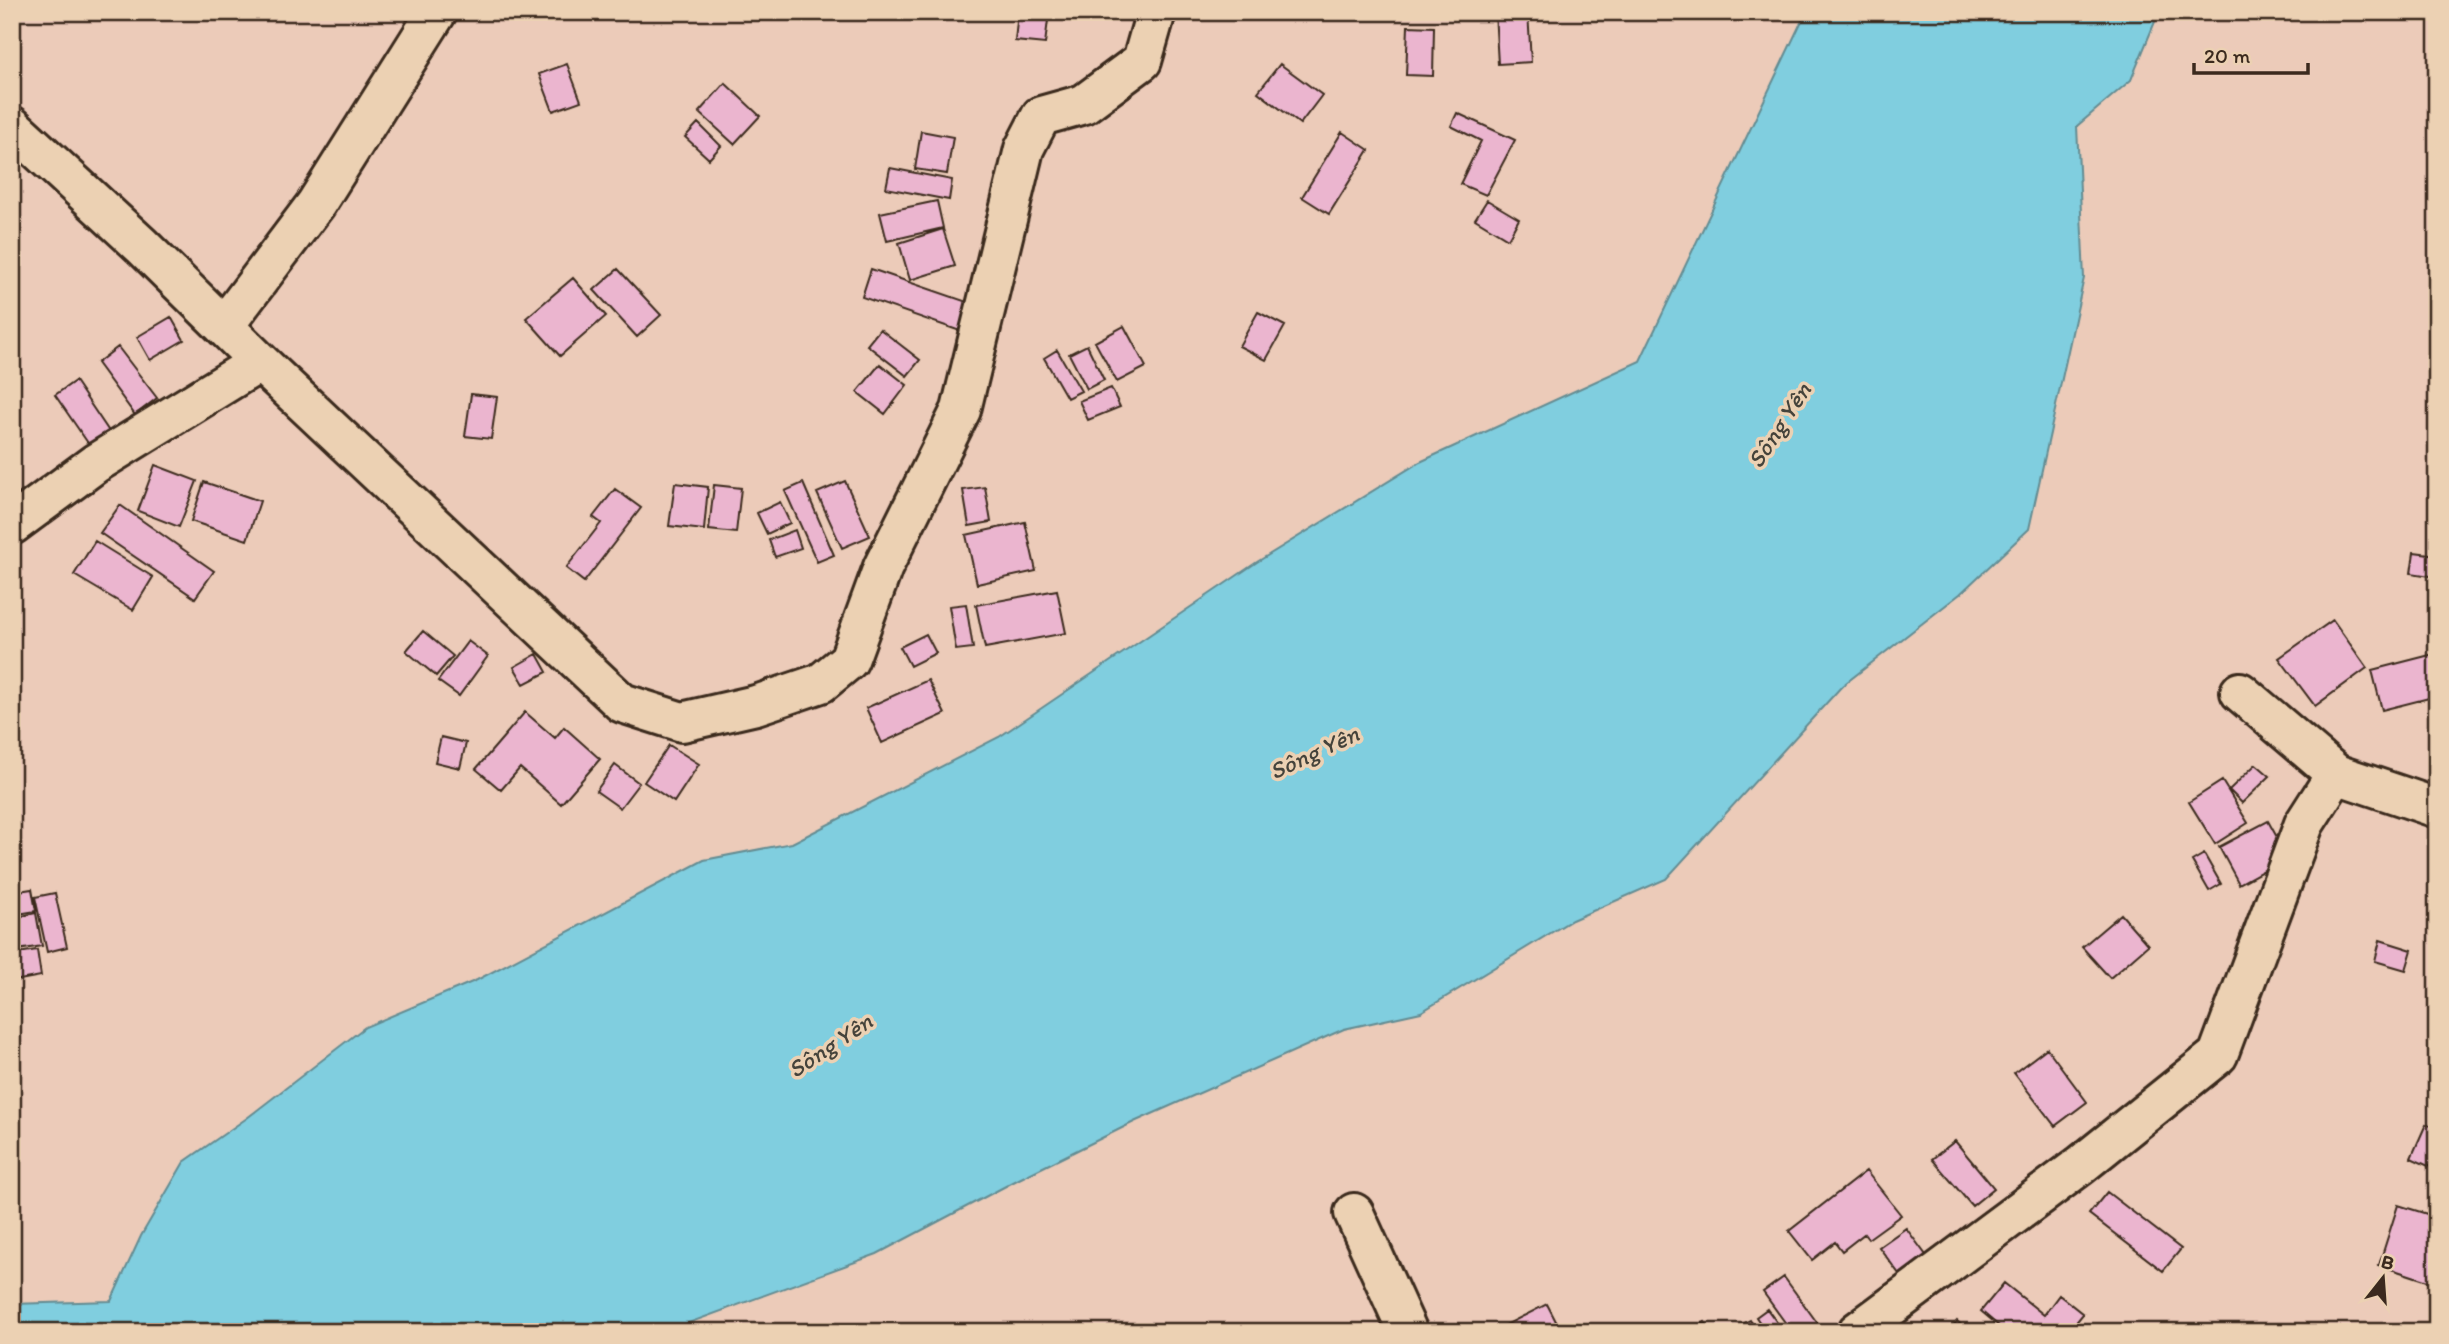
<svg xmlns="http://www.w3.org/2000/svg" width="2449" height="1344" viewBox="0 0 2449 1344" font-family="Itim,sans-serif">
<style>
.water{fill:#80cedf;stroke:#648c92;stroke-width:2}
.building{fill:#ebb5cf;stroke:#3b2a1e;stroke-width:2}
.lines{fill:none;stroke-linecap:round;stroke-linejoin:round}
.minor-casing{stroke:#3b2a1e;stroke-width:44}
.minor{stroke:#ecd1b3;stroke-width:38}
.labels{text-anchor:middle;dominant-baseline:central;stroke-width:7;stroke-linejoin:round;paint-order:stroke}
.water-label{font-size:24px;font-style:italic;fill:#45433b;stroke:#ecd1b3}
</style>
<rect width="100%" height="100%" fill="#eccbb9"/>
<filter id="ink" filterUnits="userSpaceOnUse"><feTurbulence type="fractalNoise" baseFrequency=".0143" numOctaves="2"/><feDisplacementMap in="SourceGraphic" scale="14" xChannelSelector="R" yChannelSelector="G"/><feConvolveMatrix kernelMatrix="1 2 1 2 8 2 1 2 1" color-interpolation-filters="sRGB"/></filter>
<g filter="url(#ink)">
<path class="water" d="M1806,12H2159L2131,80L2077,126L2084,278L2029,529L1960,594L1842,686L1666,879L1572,920L1421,1012L1344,1029L1134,1122L1019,1179L877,1254L664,1332H12V1304L111,1301L141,1236L184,1162L247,1118L365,1027L477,980L704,860L792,843L999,737L1257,562L1420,462L1640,361Z"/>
<path class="building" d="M1018,12H1049L1045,44L1015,41Z
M1495,12H1528L1531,62L1498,64Z
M1408,26L1434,27L1433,76L1406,75Z
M567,64L581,101L553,111L539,74Z
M1280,64L1322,95L1300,124L1258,92Z
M725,83L760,116L734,144L699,112Z
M1457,113L1515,140L1486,195L1460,184L1481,141L1451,126Z
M698,123L721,146L709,159L685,137Z
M921,131L953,137L947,174L915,169Z
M1342,132L1369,150L1329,214L1302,197Z
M890,168L952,180L949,200L886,188Z
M1487,200L1519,219L1508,239L1475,219Z
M937,201L943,228L887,241L880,213Z
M943,229L955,266L910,280L899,243Z
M618,269L661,315L637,337L594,290Z
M871,269L973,304L963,332L862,297Z
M573,278L606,316L560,356L526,318Z
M1258,312L1285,326L1266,360L1239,346Z
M171,317L184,340L150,360L137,337Z
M1124,326L1146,367L1117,382L1095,342Z
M880,329L920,360L907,376L867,345Z
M1087,345L1104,380L1087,389L1069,354Z
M118,347L157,398L135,415L97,363Z
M1057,350L1081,391L1067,398L1044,358Z
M880,364L907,385L885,414L857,392Z
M75,381L110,433L90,446L55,395Z
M1111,388L1120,407L1088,420L1079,401Z
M471,394L497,397L491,439L465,436Z
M155,465L197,481L179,527L138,511Z
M845,481L870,536L842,548L817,493Z
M204,482L260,501L247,540L191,521Z
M675,483L708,487L704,530L669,526Z
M803,483L834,555L817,562L785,491Z
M714,485L741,488L736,533L709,530Z
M985,487L991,522L969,526L963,490Z
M615,489L641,508L584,582L566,568L601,523L593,517Z
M780,502L790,523L767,534L757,513Z
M120,505L214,571L195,598L100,533Z
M1025,522L1036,571L977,584L966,535Z
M795,530L801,548L775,557L769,540Z
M95,541L153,577L133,610L74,575Z
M2414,552L2437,555V577L2411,573Z
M1057,590L1066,633L985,648L976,605Z
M966,604L973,648L956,650L949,606Z
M2333,620L2367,668L2315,706L2279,658Z
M423,631L453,656L436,676L406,651Z
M926,634L936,653L910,666L900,647Z
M468,641L488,656L459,696L438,681Z
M537,654L547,672L524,684L514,667Z
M2434,654L2437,664V696L2382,710L2372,670Z
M928,680L945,714L882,743L866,708Z
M525,712L555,738L564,727L600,759L561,804L520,768L501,790L476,769Z
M441,737L466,743L460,768L435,762Z
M669,745L699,764L674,802L644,782Z
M2256,764L2270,776L2242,803L2229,790Z
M615,765L639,783L620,808L596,791Z
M2222,781L2248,823L2215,844L2189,802Z
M2268,821L2288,857L2239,884L2219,847Z
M2204,854L2221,884L2209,891L2192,861Z
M32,889L36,911L12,915V892Z
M55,893L67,947L47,952L35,897Z
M36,913L42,946L12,951V918Z
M2121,914L2148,945L2110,978L2082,947Z
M2380,940L2412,950L2406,970L2375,961Z
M37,950L41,976L14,981L12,954Z
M2047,1048L2087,1102L2055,1126L2014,1073Z
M2426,1124L2437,1128V1170L2411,1158Z
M1955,1141L1994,1188L1972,1206L1932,1159Z
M1866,1171L1901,1215L1868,1239L1864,1234L1842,1251L1835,1242L1812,1260L1789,1231Z
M2107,1192L2181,1249L2163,1271L2089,1214Z
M2398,1205L2437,1217V1284L2379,1265Z
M1906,1228L1934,1266L1908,1286L1879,1247Z
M1784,1277L1821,1328L1815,1332H1792L1763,1292Z
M2004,1283L2044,1315L2059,1295L2083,1314L2074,1325L2082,1332H2006L1981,1311Z
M1547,1304L1560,1329L1554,1332H1492Z
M1767,1309L1784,1332H1766L1756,1317Z
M1750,1320L1757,1332H1734L1733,1329Z
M1957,1321L1969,1332H1948Z
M1705,1322L1712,1332H1691Z"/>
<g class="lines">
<g class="minor-casing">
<path id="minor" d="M12,126L142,246L260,362L622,703L682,722L756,705L821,683L849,660L883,567L961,410L1024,149L1041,116L1084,104L1142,61L1156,12
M224,326L316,204L437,12
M12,525L96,463L260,362
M2240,692L2336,774L2437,808
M1354,1213L1408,1332
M1857,1332L2081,1165L2218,1055L2304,824L2336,774"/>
</g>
<use href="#minor" class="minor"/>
</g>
</g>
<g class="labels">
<g class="water-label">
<text transform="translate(1779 425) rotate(-57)">Sông Yên</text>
<text transform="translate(1314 752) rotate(-25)">Sông Yên</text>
<text transform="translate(830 1045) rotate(-34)">Sông Yên</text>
</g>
</g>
<rect width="2449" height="1344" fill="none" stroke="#ecd1b3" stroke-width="42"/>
<rect x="21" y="21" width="2407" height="1302" fill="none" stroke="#3b2a1e" stroke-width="2.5" filter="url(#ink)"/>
<g transform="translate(2383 1278) rotate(17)" stroke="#ecd1b3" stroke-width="5" paint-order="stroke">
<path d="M0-5L12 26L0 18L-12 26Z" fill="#3b2a1e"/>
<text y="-10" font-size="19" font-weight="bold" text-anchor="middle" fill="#3b2a1e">B</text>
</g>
<path d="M2194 63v10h114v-10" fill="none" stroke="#3b2a1e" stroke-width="3.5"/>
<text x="2204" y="63" font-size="21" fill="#3b2a1e" stroke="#ecd1b3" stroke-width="5" paint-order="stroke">20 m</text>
</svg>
